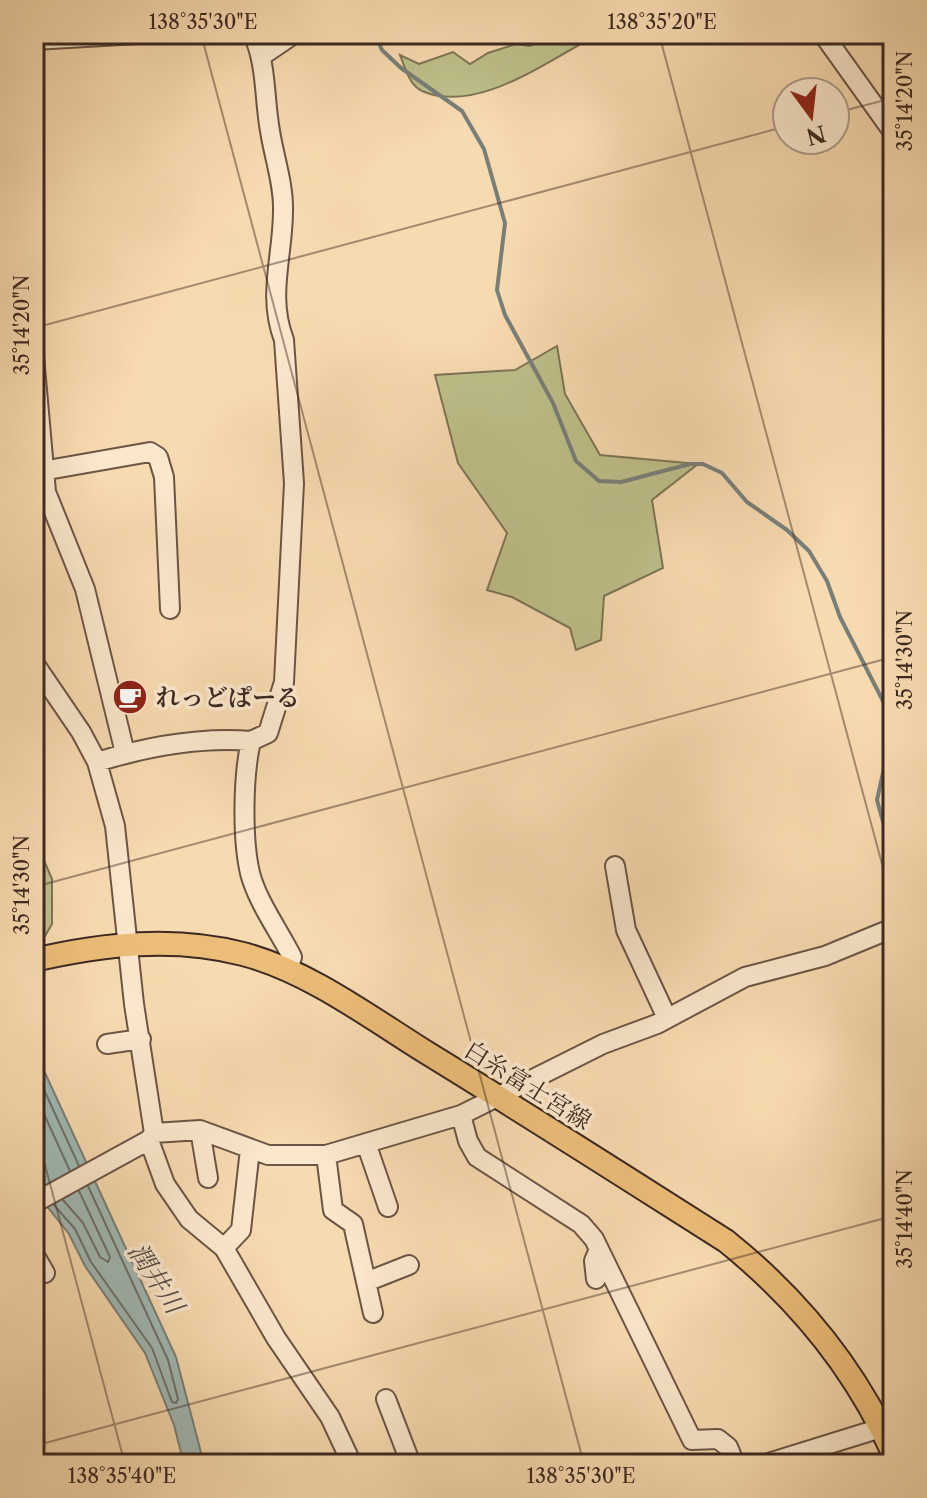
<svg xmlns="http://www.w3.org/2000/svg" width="927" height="1498" viewBox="0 0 927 1498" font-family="'Libre Caslon Text','Noto Serif JP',serif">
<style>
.green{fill:#bec08b;stroke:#7d7456;stroke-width:2}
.water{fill:#a0b9b4;stroke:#787f79;stroke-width:2}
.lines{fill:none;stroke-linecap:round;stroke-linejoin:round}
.shore{stroke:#6e716a;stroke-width:2}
.stream{stroke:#787f79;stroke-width:4}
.minor-casing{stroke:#6b5545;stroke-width:22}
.major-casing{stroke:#3c2921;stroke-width:26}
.minor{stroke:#fae7cc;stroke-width:18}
.major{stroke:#ecbd78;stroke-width:22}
.ticks{fill:none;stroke:#3c2921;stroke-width:2;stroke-opacity:0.45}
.labels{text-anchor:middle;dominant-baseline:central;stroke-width:7;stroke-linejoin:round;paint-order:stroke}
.poi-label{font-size:24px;font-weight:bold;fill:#3c2921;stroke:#fae7cc;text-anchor:start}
.street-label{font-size:24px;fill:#3c2921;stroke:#fae7cc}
.water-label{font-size:26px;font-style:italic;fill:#554d46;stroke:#fae7cc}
.neatline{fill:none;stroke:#3c2921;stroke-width:3}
.ticks-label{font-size:20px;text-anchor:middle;fill:#3c2921}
</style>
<rect width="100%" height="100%" fill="#f8dab0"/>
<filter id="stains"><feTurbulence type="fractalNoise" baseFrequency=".0025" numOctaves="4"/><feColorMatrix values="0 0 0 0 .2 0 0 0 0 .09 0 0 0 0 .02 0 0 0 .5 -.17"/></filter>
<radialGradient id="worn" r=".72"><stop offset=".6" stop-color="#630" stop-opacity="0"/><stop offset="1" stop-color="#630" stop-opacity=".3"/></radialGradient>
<path class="green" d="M557,34H578L579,45C537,68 473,113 422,91C409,85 405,67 400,55L419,64L453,52L470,64L488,53L516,44L530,46Z
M557,346L565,394L600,455L698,464L652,500L663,568L604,596L601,640L576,650L570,628L512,597L487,590L507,533L458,463L435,375L515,370Z
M34,837L52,879V924L45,936L34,932Z"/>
<path class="water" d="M34,1049L176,1357L204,1464H184L174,1425L145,1353L85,1266L69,1234L34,1190Z"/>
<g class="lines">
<path class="shore" d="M34,1068L79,1166
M34,1092L70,1171
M63,1200L83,1223L100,1257L108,1262L110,1257L79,1191
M54,1205L75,1229L91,1262L152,1348L172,1402L176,1403L178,1399L168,1360L88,1186"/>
<path class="stream" d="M375,34L382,50L401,68L462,111L484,149L505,223L497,290L505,315L553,403L576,461L599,481L621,482L690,464H703L722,473L747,502L787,530L809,551L827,581L840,617L883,701L892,732L877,800L893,858"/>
<g class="minor-casing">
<path id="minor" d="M253,34C267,65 264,98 270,131C274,157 284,185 283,211C283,256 267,296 284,340L294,483L284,682L268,733L251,741C243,775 242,839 250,873C257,901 279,931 292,957L288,970
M823,34L893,132
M34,40L138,34
M263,55L294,34
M34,356L46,492L85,589L125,753
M42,471L150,452L158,457L164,477L170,609
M34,663L81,732L97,762L115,826L134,1004L154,1133
M97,762C146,747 200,737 251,741
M615,866L626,930L667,1018
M107,1044L141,1039
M461,1115L468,1141L477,1157L581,1224L594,1239L692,1440L718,1439L728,1447L735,1464
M200,1130L208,1178
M149,1140L165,1184L189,1219L224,1248L276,1338L330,1417L352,1464
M366,1143L388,1207
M326,1155L333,1210L353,1224L373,1313
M34,1203L149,1140L154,1133L200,1130L268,1155H326L461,1115L603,1044L657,1024L745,977L825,956L893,928
M224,1248L241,1230L250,1149
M34,1254L45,1273
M596,1279L594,1261L599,1249
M366,1282L409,1265
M386,1399L411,1464
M765,1464L881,1428"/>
</g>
<g class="major-casing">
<path id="major" d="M34,960C103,944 174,936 243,954C308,971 368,1016 424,1051C525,1113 625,1177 726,1241C798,1299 855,1368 893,1453"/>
</g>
<use href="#minor" class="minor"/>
<use href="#major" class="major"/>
</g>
<path class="ticks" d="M201,34L584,1464M659,34L893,905M835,113L893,98M34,328L787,126M34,887L893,657M34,1124L125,1464M34,1446L893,1216"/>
<defs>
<g id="cafe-disc" transform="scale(1.8)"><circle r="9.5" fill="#8f2418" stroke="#fae7cc"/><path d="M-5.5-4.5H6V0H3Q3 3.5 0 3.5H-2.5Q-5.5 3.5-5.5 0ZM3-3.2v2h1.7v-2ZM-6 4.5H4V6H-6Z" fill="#fff"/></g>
</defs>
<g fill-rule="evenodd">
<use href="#cafe-disc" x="130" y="697"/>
</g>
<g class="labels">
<g class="poi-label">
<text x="156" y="697">れっどぱーる</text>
</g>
<g class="street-label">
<text transform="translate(528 1085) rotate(32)">白糸富士宮線</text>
</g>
<g class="water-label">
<text transform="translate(156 1278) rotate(57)">潤井川</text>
</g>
</g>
<rect width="927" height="1498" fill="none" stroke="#f8dab0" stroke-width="88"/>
<g transform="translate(811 116) rotate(165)"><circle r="38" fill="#fae7cc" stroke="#ae9b88" stroke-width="2"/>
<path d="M0-6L14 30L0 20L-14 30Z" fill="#8f2418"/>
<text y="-12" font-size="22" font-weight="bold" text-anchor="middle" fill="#3c2921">N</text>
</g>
<rect x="44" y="44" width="839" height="1410" class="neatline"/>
<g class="ticks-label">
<text x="203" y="29">138°35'30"E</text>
<text x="662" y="29">138°35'20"E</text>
<text transform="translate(905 101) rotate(-90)" y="7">35°14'20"N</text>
<text transform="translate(22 325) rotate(-90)" y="7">35°14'20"N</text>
<text transform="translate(905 660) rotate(-90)" y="7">35°14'30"N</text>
<text transform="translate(22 885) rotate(-90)" y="7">35°14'30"N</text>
<text transform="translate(905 1219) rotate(-90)" y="7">35°14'40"N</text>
<text x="122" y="1483">138°35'40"E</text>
<text x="581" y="1483">138°35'30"E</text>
</g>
<rect width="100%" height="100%" filter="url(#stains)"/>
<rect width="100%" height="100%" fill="url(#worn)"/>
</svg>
